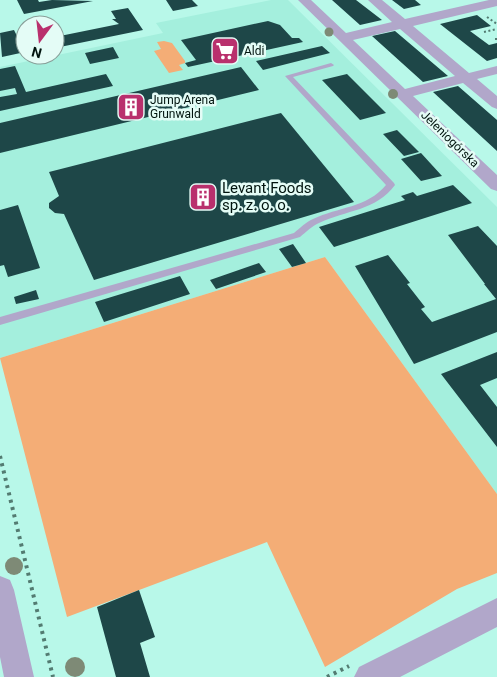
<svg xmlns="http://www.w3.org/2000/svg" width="497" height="677" viewBox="0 0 497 677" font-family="Roboto,sans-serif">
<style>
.built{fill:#a4efdd}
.green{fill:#f4ad76}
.building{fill:#1e4748}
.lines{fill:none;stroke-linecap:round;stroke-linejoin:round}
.path-far1{stroke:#537b71;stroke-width:2;stroke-dasharray:2 2.5;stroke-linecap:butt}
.path{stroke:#537b71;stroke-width:4;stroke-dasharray:3 4.5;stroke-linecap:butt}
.lane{fill:#b1a7ca;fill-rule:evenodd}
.street{fill:#b1a7ca;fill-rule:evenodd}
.tree{fill:#7e8a76}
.labels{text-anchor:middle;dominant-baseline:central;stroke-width:5;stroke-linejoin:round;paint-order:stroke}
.far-poi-label{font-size:12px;fill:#00130e;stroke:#e4fcf6;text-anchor:start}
.far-street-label{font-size:12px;fill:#00130e;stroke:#e4fcf6}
.poi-label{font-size:15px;fill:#00130e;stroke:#e4fcf6;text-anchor:start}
</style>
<rect width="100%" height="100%" fill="#b8f8e9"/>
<path class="built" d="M271,0H288L497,207V494L325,257L0,358V67L163,33L156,23Z"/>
<path class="green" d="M164,41L172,43L185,61V63L179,65L183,70L169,73L154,51L161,49L157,42Z
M325,257L497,494V573L457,589L325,667L267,542L67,617L0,358Z"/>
<path class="building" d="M17,0H38L39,2L52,0L93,1L24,14Z
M166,0H192L198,6L173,11Z
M332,0H356L382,20L360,25Z
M392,0H415L421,5L404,9Z
M128,8L143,30L55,48V37L119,24L112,19H116L111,11Z
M477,15L491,26L470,31L489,45L497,43V58L487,61L440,24Z
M268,21L280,25L292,38H299L303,42L188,67L185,63L196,60L181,40Z
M14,30L21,44L25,43V52L2,57L0,33Z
M395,31L448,76L423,82L372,36Z
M322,46L330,53L263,70L256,61Z
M113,47L119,58L90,64L85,53Z
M15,66L26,92L106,74L113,86L0,111V97L17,94L15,88L0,91V69Z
M241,67L259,90L0,153V123Z
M347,74L386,113L360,120L322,80Z
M458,86L497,120V151L433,92Z
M281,113L354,202L94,280L64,214L55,213L49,208V203L59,196L49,172Z
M397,130L419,152L404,156L383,134Z
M421,153L442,176L421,181L401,159Z
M453,185L472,203L334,247L319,227L405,200L401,196L413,192L417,196Z
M18,205L40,268L8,277L4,265L0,266V210Z
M478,226L497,246V332L414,364L355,266L388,255L410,283L407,284L425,307L421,309L432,322L496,299L484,284H485L448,235Z
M293,244L306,263L292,267L279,249Z
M259,263L266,272L216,289L210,280Z
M180,276L190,294L104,322L95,302Z
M36,290L39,299L16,304L14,297Z
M497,352V378L480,385L497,407V447L441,374Z
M139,590L155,637L140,643L150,677H116L97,607Z"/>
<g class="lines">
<path class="path-far1" d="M487,17L497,24
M484,32L497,29
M495,39H497"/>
<path class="path" d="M0,456L53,677
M327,677L349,666"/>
<path class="lane" d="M331,63L334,65L333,66L293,77L394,183L395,185C376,211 346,210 319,223C312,226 306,232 300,237L0,325V317L294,233C300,228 306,222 313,219C338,207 367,208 386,185L285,76Z"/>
<path class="street" d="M298,0H311L346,33L392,22L368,0H382L405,19L489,0H497V6L413,26L469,73L497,66V74L477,79L497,96V109L492,107L463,83L413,96L497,175V191L491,189ZM400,29L455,76L405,89L353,40Z
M0,576L10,580L14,590L34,677H4L0,657Z
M497,598V627L400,677H354L359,667Z"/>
</g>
<g class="tree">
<circle cx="329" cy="32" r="4.5"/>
<circle cx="393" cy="94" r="5"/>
<circle cx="14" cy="566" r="9"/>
<circle cx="75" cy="667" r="10"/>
</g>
<defs>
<g id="supermarket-square" transform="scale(1.4375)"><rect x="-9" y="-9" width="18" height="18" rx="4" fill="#b9306d" stroke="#e4fcf6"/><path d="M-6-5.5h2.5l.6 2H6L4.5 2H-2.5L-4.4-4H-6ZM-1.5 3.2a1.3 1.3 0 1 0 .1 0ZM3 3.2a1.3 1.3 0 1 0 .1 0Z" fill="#fff"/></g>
<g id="building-square" transform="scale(1.4375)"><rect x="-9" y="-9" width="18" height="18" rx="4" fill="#b9306d" stroke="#e4fcf6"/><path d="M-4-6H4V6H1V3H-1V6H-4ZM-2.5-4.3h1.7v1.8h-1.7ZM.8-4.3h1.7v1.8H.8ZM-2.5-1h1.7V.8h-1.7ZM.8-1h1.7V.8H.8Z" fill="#fff"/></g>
</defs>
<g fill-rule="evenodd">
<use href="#supermarket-square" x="225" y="51"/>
<use href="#building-square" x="131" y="107"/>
<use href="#building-square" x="203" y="197"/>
</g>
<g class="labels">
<g class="far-poi-label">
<text x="244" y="51">Aldi</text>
<text x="150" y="100">Jump Arena<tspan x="150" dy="14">Grunwald</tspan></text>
</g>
<g class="far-street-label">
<text transform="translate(450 139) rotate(44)">Jeleniogórska</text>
</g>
<g class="poi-label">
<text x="222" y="188">Levant Foods<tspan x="222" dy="17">sp. z. o. o.</tspan></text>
</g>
</g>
<g transform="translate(40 40) rotate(195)"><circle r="24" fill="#e4fcf6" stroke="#899f99"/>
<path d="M0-4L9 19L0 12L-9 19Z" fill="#b9306d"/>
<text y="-8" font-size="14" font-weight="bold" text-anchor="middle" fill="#00130e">N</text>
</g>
</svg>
